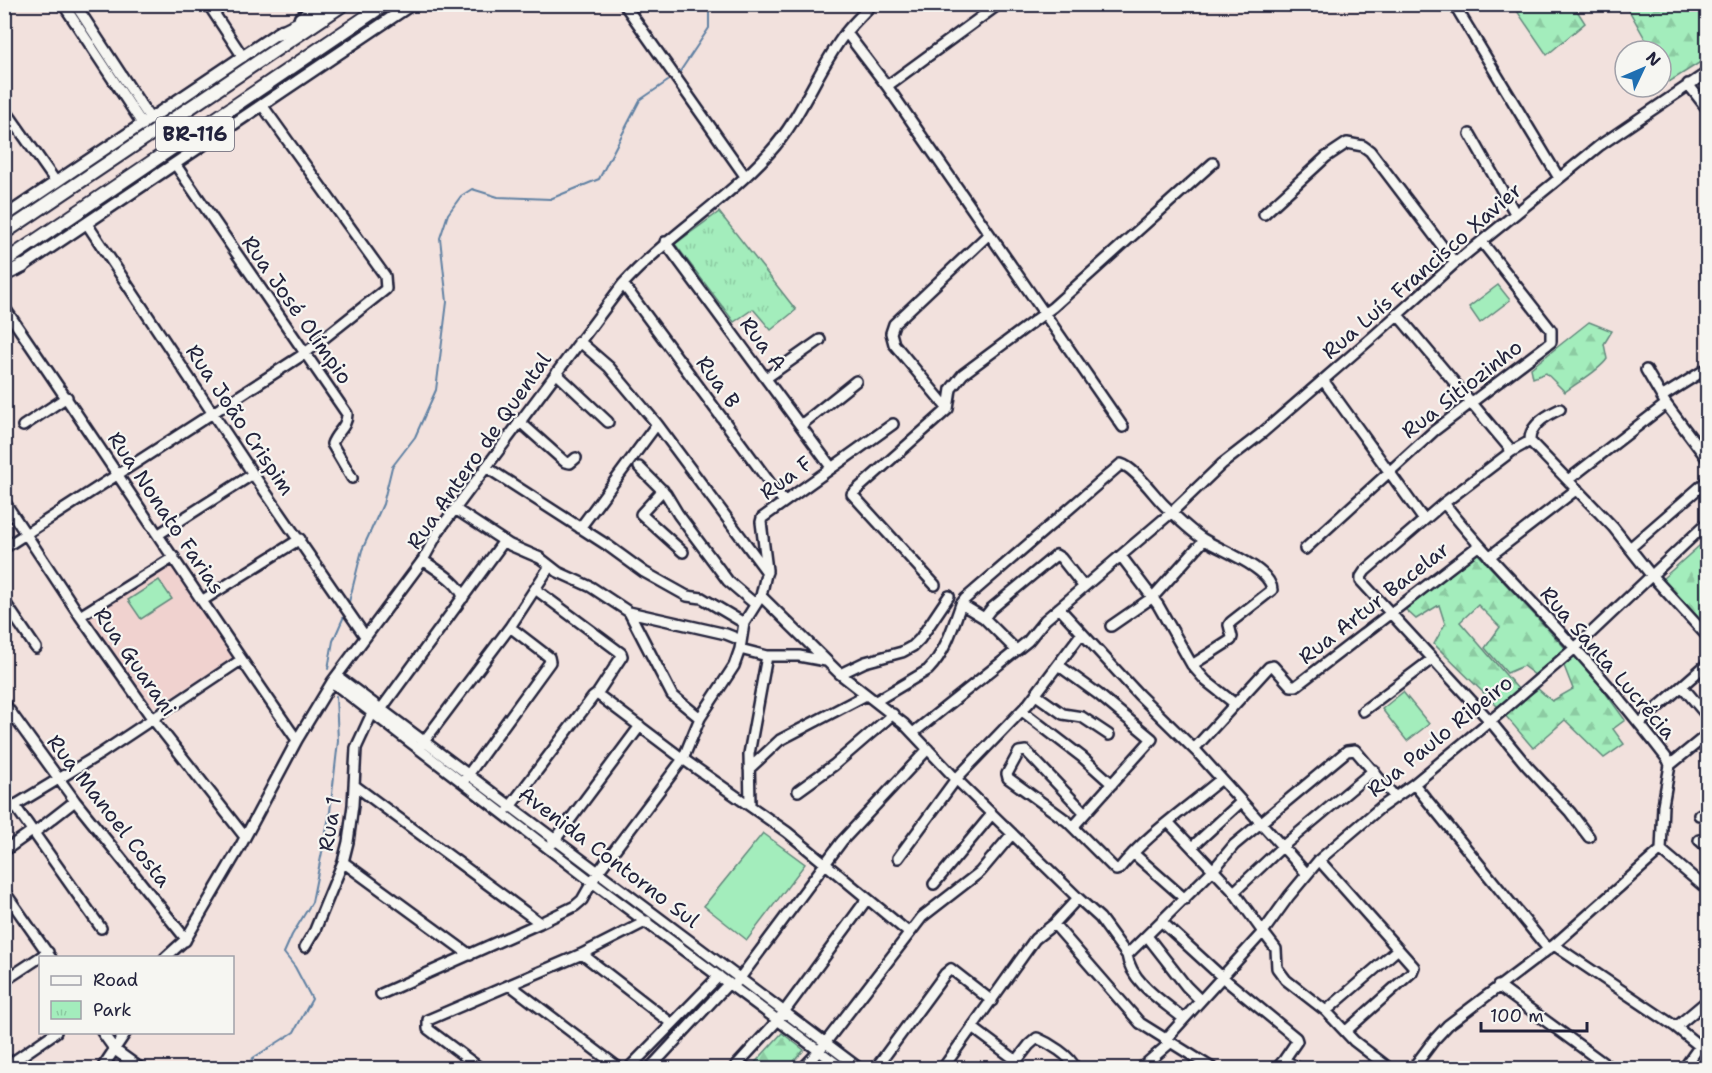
<svg xmlns="http://www.w3.org/2000/svg" width="1712" height="1073" viewBox="0 0 1712 1073" font-family="'Shantell Sans',sans-serif">
<style>
.built{fill:#f0d2cf}
.grass{fill:#a3edbc;stroke:#62887c;stroke-width:1.5}
.forest{fill:url(#forest-firs);stroke:#62887c;stroke-width:1.5}
.park{fill:url(#park-tufts);stroke:#62887c;stroke-width:1.5}
.lines{fill:none;stroke-linecap:round;stroke-linejoin:round}
.stream{stroke:#6081a3;stroke-width:2}
.minor-casing{stroke:#22223b;stroke-width:14}
.major-casing{stroke:#22223b;stroke-width:15}
.highway-casing{stroke:#22223b;stroke-width:16}
.minor{stroke:#f6f6f2;stroke-width:9}
.major{stroke:#f6f6f2;stroke-width:10}
.highway{stroke:#f6f6f2;stroke-width:12}
.labels{text-anchor:middle;dominant-baseline:central;stroke-width:4.5;stroke-linejoin:round;paint-order:stroke}
.shield{fill:#f6f6f2;stroke:#626272;stroke-width:1.5}
.shield-label{font-size:20px;font-weight:bold;fill:#22223b}
.street-label{font-size:21px;fill:#22223b;stroke:#f6f6f2}
</style>
<defs>
<pattern id="forest-firs" width="22" height="20" patternUnits="userSpaceOnUse" patternTransform="scale(1.5)"><rect width="22" height="20" fill="#a3edbc"/><path d="M5 1l3.5 6h-7zM16 11l3.5 6h-7z" fill="#8ccba2"/></pattern>
<pattern id="park-tufts" width="24" height="20" patternUnits="userSpaceOnUse" patternTransform="scale(1.5)"><rect width="24" height="20" fill="#a3edbc"/><path d="M3 7l-1-3M5 7V3M7 7l1-3M15 17l-1-3M17 17v-4M19 17l1-3" fill="none" stroke="#8ccba2"/></pattern>
</defs>
<rect width="100%" height="100%" fill="#f2e1dd"/>
<filter id="ink" filterUnits="userSpaceOnUse"><feTurbulence type="fractalNoise" baseFrequency=".0167" numOctaves="2"/><feDisplacementMap in="SourceGraphic" scale="12" xChannelSelector="R" yChannelSelector="G"/><feConvolveMatrix kernelMatrix="1 2 1 2 8 2 1 2 1" color-interpolation-filters="sRGB"/></filter>
<g filter="url(#ink)">
<path class="built" d="M173,565L233,657L158,706L152,705L89,618Z"/>
<path class="grass" d="M1498,285L1510,300L1480,323L1469,307Z
M159,580L172,599L141,619L128,600Z
M1403,692L1429,724L1407,741L1382,709Z
M763,833L805,864L747,940L704,906Z"/>
<path class="forest" d="M1526,4L1576,5L1574,6L1585,23L1547,55L1517,11Z
M1626,5H1707V58L1669,82L1661,68V51H1652Z
M1589,322L1612,331L1604,344L1607,359C1599,371 1578,382 1565,392L1546,373L1533,378L1531,368Z
M1707,539V628L1662,579Z
M1477,553L1565,648L1535,675L1523,666L1507,673L1485,648L1500,627L1478,605L1460,622L1518,689L1498,707L1434,644L1445,624L1439,605L1416,619L1405,609Z
M1576,652L1625,720L1613,729L1624,744L1604,758L1565,720L1533,748L1504,714L1538,689L1552,701L1573,689L1564,666Z
M782,1033L804,1050L788,1068H750Z"/>
<path class="park" d="M719,212L796,310L771,330L753,309L734,322L675,244Z"/>
<g class="lines">
<path class="stream" d="M679,73L709,28V4
M349,602L362,550L383,504L392,467L415,437L436,390L447,302L440,238L448,214L461,196L472,189L498,197L550,199L599,179L640,100L668,81
M328,669L333,641L345,614
M249,1068L253,1058L294,1032L312,999L295,967L284,953L292,935L312,902L330,812L338,741L336,696"/>
<g class="minor-casing">
<path id="minor" d="M63,4L143,125
M75,4L151,120
M208,4L243,57
M624,4L745,176
M1454,4L1559,178
M4,6L7,4
M846,32L887,86L1123,427
M1688,84L1708,110
M887,86L999,4
M4,108L56,182
M1470,134L1515,213
M175,164L347,414C347,428 336,432 332,444L352,478
M1264,214L1326,157L1347,143L1363,146L1370,151L1455,263
M87,224L253,474L365,636
M665,242L831,467
M623,284L784,502
M4,307C103,450 197,597 297,740
M1397,314L1512,451
M579,341L609,367L657,424L767,572
M1646,370L1666,404L1708,460
M556,373L608,422
M766,378L820,340
M1323,380L1424,520
M1663,396L1708,368
M948,409L894,344L891,333L894,324L989,234
M1560,409C1547,415 1529,426 1530,441L1512,451L1444,503L1365,571L1361,577V581L1490,721L1527,766L1570,812L1589,837
M519,421L565,462L570,463L576,458
M801,425L856,381
M23,426L67,397
M1530,441L1613,527L1651,575L1708,637
M486,467L607,545L644,572L687,596L702,598L744,623
M639,467L666,494L678,514L728,581L755,604
M1568,480L1666,404
M663,490L641,514L683,552
M4,501L80,616L152,718L245,837
M1444,503C1484,554 1530,599 1574,647C1607,683 1638,721 1668,760L1670,765L1663,805L1661,850L1708,890
M455,509L510,545L540,558L558,572L591,587L629,612L726,634L741,640
M580,528L657,424
M159,534L253,474
M4,548L304,354L386,289L385,276L262,105
M1630,548L1708,480
M1305,549L1434,431L1551,342V330L1482,242
M1121,556L1158,605L1192,665L1206,681L1234,703
M1489,557L1577,489
M423,560C435,569 461,583 463,598
M935,585L852,494L948,409L951,389L963,374L1053,307L1213,163
M535,589L621,653L622,656L597,694
M761,596L840,674L904,724L956,779L1078,898L1054,924L1035,939L943,1068
M203,600L300,539
M4,601L36,648
M961,604L984,618
M1059,608L1139,695L1198,753L1307,874
M629,612L672,695L700,718
M80,616L174,557
M1111,626L1153,597L1204,540
M740,649L767,656H799L826,661
M1016,650L984,618L991,609L1056,555L1061,558L1084,587
M1058,665L1098,694L1152,739L1073,827
M840,674L865,662L902,652L913,646L920,639L949,596
M337,676L859,1068
M332,682L592,882L842,1068
M1682,686L1708,717
M1036,695L1063,714L1082,717L1109,735
M876,701L928,670C945,653 953,627 961,604L965,599L1121,464C1135,468 1153,494 1164,505C1176,517 1189,530 1203,539C1220,550 1271,568 1272,590L1231,622L1229,625L1232,637L1231,640L1192,665
M4,703L75,801L186,939L185,941
M1022,711L1082,757L1112,784
M1363,711L1432,659
M379,712L504,541
M1640,723L1708,663
M913,733L1028,641L1045,620L1172,512L1222,464L1262,433L1375,335L1455,263L1599,146L1708,72
M422,744L510,627L550,566
M1194,749L1269,667L1273,666L1291,686H1296L1478,546
M1670,765L1708,734
M749,769L780,740L866,695
M465,779L550,662L549,657L510,627
M1414,784L1548,949
M354,785L540,923
M798,791L834,765L893,714
M750,805L749,754L767,656
M15,806L101,928
M509,808L593,697L597,694L683,759L787,832L909,933
M4,812L100,754L241,660
M1085,813L1026,751L1019,752L1007,774L1008,778L1067,821L1116,870L1119,869C1147,834 1187,808 1221,779
M1699,815L1708,810
M1169,823L1234,892L1263,932L1289,896L1319,860L1380,808L1414,784L1502,711L1575,648L1708,522
M34,833L75,801
M1699,840L1708,848
M552,844L640,726
M1192,847L1241,802
M4,851L32,831
M1133,853L1185,899
M898,858L956,779L1029,703L1082,633
M1319,860L1414,967L1412,972L1346,1031
M343,862L470,955
M934,884L992,814
M4,891L51,958
M1234,892L1283,846L1374,770
M1078,898L1100,918L1127,955L1214,869L1234,845L1347,751L1355,750L1395,797
M1162,922L1222,977L1296,1038L1297,1041L1284,1060
M1054,924L1140,1023L1212,1068
M1147,936L1186,986L1200,1000
M1554,945L1676,1027L1708,1053
M305,947L315,930L343,862L348,842L353,805L356,748L374,709
M582,954L671,1023
M1127,955C1131,983 1164,1002 1184,1019
M165,958L186,939L240,847L297,740L332,682L423,560L440,529L623,284C668,235 726,201 770,152C803,116 817,69 847,31C854,22 864,13 872,4
M4,981L48,952
M737,982L842,841L928,749
M510,985L619,1068
M1498,986L1610,1068
M381,994L540,923L575,906L582,900L598,872L683,759L700,718L734,666L740,649L744,623L761,596L767,570L761,522L762,518L893,424
M1326,1011L1398,949
M1676,1027L1708,1000
M973,1028L1017,1061
M102,1032L115,1050L140,1068
M1165,1040L1263,932L1276,949L1277,968L1286,980L1326,1011L1354,1041L1389,1068
M4,1068L56,1032
M102,1068L126,1032
M480,1068L428,1029V1020L582,954L647,921
M629,1068L719,976
M650,1068L729,983
M734,1068L778,1020L867,899
M803,1068L819,1051L922,917L980,872L1012,834
M876,1068L945,974L951,969L992,1001
M1011,1068L1029,1045L1037,1038C1049,1043 1071,1056 1075,1068
M1141,1068L1170,1043
M1277,1068L1284,1060L1298,1068
M1413,1068L1434,1040L1448,1025L1554,945L1661,850
M1684,1068L1699,1047"/>
</g>
<g class="major-casing">
<path id="major" d="M300,18L320,4
M4,217L282,30
M17,270L412,4"/>
</g>
<g class="highway-casing">
<path id="highway" d="M277,34L319,13
M4,233L344,4
M4,262L385,4
M4,275L23,266"/>
</g>
<use href="#minor" class="minor"/>
<use href="#major" class="major"/>
<use href="#highway" class="highway"/>
</g>
</g>
<g class="labels">
<rect class="shield" x="156" y="117" width="78" height="34" rx="4.5"/>
<g class="shield-label">
<text x="195" y="134">BR-116</text>
</g>
<g class="street-label">
<text transform="translate(1422 271) rotate(-41)">Rua Luís Francisco Xavier</text>
<text transform="translate(297 310) rotate(55)">Rua José Olímpio</text>
<text transform="translate(763 344) rotate(53)">Rua A</text>
<text transform="translate(718 382) rotate(54)">Rua B</text>
<text transform="translate(1462 389) rotate(-38)">Rua Sitiozinho</text>
<text transform="translate(240 420) rotate(56)">Rua João Crispim</text>
<text transform="translate(479 451) rotate(-55)">Rua Antero de Quental</text>
<text transform="translate(786 478) rotate(-36)">Rua F</text>
<text transform="translate(166 513) rotate(56)">Rua Nonato Farias</text>
<text transform="translate(1374 603) rotate(-38)">Rua Artur Bacelar</text>
<text transform="translate(135 662) rotate(55)">Rua Guarani</text>
<text transform="translate(1608 663) rotate(49)">Rua Santa Lucrécia</text>
<text transform="translate(1440 736) rotate(-39)">Rua Paulo Ribeiro</text>
<text transform="translate(109 811) rotate(52)">Rua Manoel Costa</text>
<text transform="translate(330 824) rotate(-81)">Rua 1</text>
<text transform="translate(609 857) rotate(37)">Avenida Contorno Sul</text>
</g>
</g>
<rect width="1712" height="1073" fill="none" stroke="#f6f6f2" stroke-width="24"/>
<rect x="12" y="12" width="1688" height="1049" fill="none" stroke="#22223b" stroke-width="2" filter="url(#ink)"/>
<rect x="39" y="956" width="195" height="78" fill="#f6f6f2" stroke="#a1a1a9" stroke-width="1.5"/>
<rect x="51" y="976" width="30" height="9" fill="#f6f6f2" stroke="#a1a1a9" stroke-width="1.5"/>
<text x="93" y="986" font-size="18" fill="#22223b">Road</text>
<rect x="51" y="1001" width="30" height="18" fill="url(#park-tufts)" stroke="#a1a1a9" stroke-width="1.5"/>
<text x="93" y="1016" font-size="18" fill="#22223b">Park</text>
<g transform="translate(1643 69) rotate(46)"><circle r="28" fill="#f6f6f2" stroke="#a1a1a9" stroke-width="1.5"/>
<path d="M0-4.5L10 22L0 15L-10 22Z" fill="#1f6fb2"/>
<text y="-9" font-size="16" font-weight="bold" text-anchor="middle" fill="#22223b">N</text>
</g>
<path d="M1481 1022v9h106v-9" fill="none" stroke="#22223b" stroke-width="3"/>
<text x="1490" y="1022" font-size="18" fill="#22223b" stroke="#f6f6f2" stroke-width="4.5" paint-order="stroke">100 m</text>
</svg>
